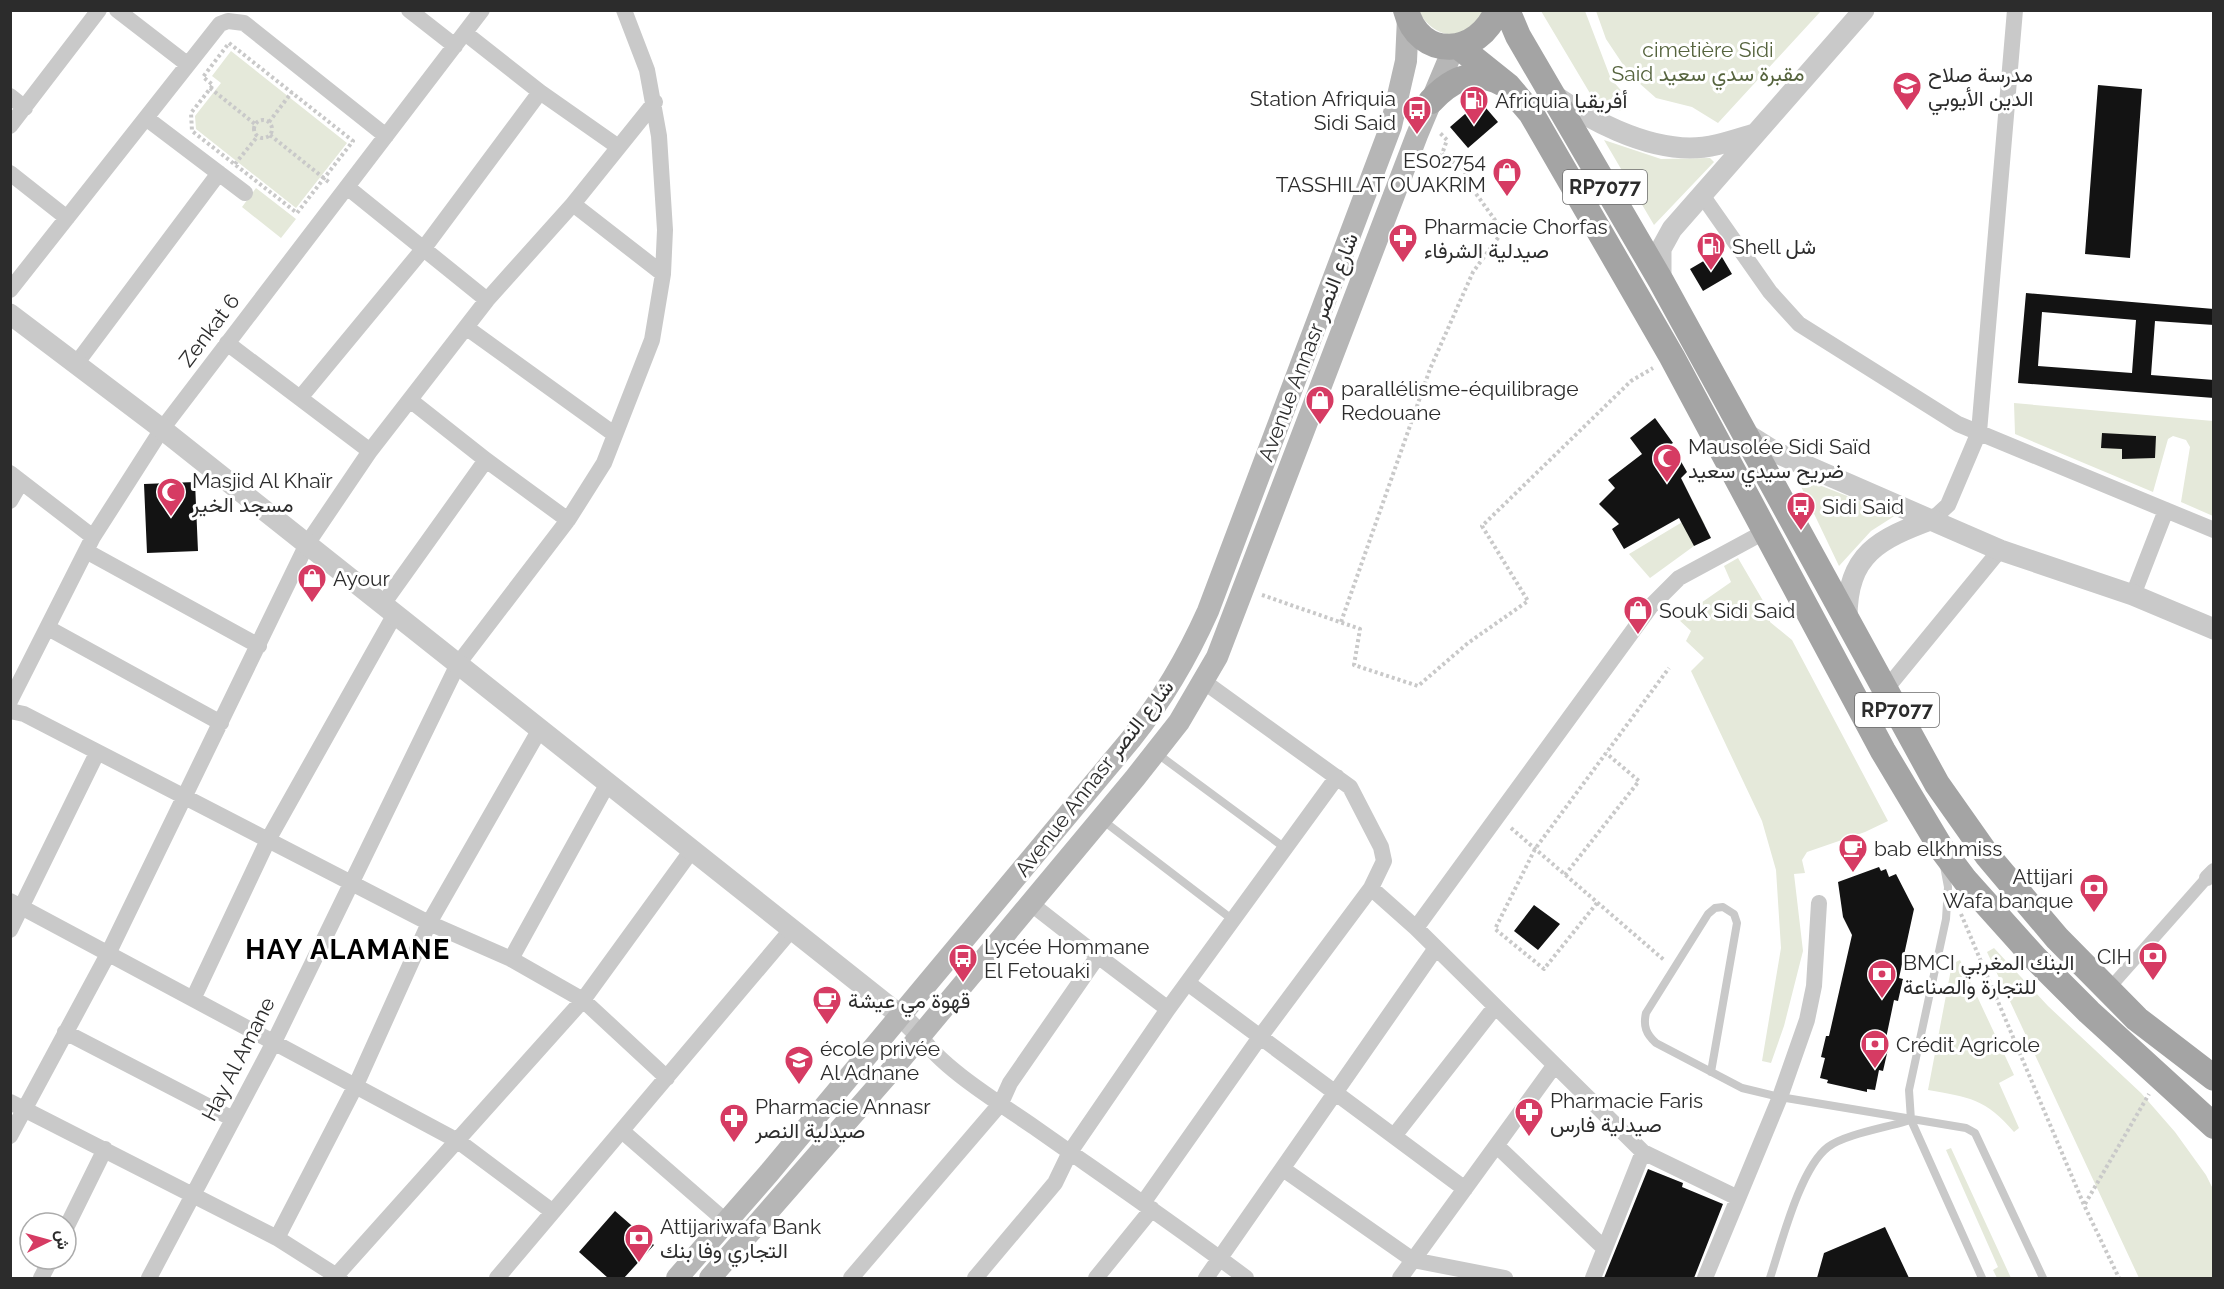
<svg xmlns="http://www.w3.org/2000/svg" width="2224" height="1289" viewBox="0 0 2224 1289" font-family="Raleway,Vazirmatn,sans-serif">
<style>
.green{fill:#e5e9da}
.building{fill:#131313;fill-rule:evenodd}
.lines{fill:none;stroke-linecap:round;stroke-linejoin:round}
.path{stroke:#c9c9c9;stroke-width:4;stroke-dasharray:3 3;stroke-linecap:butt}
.service{stroke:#c9c9c9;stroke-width:8}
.pedestrian{stroke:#c9c9c9;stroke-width:12}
.minor{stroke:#c9c9c9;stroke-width:16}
.tertiary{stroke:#c9c9c9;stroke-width:21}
.secondary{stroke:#b6b6b6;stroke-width:22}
.primary{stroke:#a4a4a4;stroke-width:26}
.labels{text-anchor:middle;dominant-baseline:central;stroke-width:6;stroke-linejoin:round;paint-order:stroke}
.shield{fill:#fff;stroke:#6b6b6b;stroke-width:1.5}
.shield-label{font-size:20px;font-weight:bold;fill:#2c2c2c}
.park-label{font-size:21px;fill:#56643e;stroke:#fff}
.poi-label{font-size:21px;fill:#2c2c2c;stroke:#fff;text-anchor:start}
.street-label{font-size:21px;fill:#2c2c2c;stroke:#fff}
.district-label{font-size:27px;font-weight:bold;letter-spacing:1.5px;fill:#000;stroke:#fff}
</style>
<rect width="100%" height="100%" fill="#fff"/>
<path class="green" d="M1419,11H1484C1481,15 1477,23 1473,26C1454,44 1428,31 1419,11Z
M1541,11H1585L1611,79L1627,97L1620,111L1591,95Z
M1596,11V10L1821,11L1718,123L1692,107L1656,98L1630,75L1606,39Z
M231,51L347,143L296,208L196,129L195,116L221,83L212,76Z
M1604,140L1661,159L1710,158L1714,162L1654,225Z
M256,188L296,219L281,238L242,207Z
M2014,403L2213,421V516L2181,502L2190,447L2186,440L2173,436L2168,439L2153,492L2015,434Z
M1796,476L1896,515L1871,531L1839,566Z
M1700,515L1705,525L1688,534L1694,546L1650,578L1629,554L1689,518L1691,520Z
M1738,558L1769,611L1770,622L1792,640L1888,821L1865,832L1807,852L1802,860L1805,873L1794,874L1803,951L1784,1026L1771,1063L1762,1061L1781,948L1776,870L1762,821L1691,671L1704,658L1686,641L1691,631L1678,619L1731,582L1724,566Z
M1994,948L2048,1006L2141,1093L2175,1132L2206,1175L2213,1189V1278H2139L1987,952Z
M1960,960L2014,1075L1999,1083L2019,1128L2014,1132C1986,1099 1969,1097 1928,1090L1952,964Z
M1951,1148L2011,1278H1997L1993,1270L1998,1267L1946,1150Z"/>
<path class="building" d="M2098,85L2142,89L2130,258L2085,254Z
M1480,101L1498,122L1468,148L1450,127Z
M1719,252L1732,274L1703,291L1690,269Z
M2026,293L2214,309V325L2155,321L2151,375L2214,380V398L2018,383ZM2042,312L2136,320L2132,373L2038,366Z
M1655,418L1673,443L1671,444L1687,472L1681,478L1711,538L1694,546L1679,518L1624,549L1612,529L1619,524L1599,504L1615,488L1608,480L1642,454L1630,438Z
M2102,433L2156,436L2155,458L2122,459V449L2101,448Z
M195,482L198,551L147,553L144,484Z
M1879,867L1881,871L1886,869L1889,877L1896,874L1914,909L1899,978L1903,979L1898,1001L1894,1000L1884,1048L1888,1049L1883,1071L1879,1070L1875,1090L1867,1089V1092L1827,1083L1828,1080L1820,1078L1825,1058L1821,1057L1826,1036H1829L1852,935L1843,917L1838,882Z
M1534,905L1560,924L1538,950L1514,931Z
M1648,1169L1683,1183L1682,1187L1723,1204L1694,1278H1604Z
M615,1211L654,1245L624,1278H608L579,1252Z
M1885,1227L1909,1278H1817L1824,1253Z"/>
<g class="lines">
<path class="path" d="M229,43L353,141L297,213L192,131L191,113L213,85L203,77Z
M210,88L255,124
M254 129a9 9 0 1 1 18 0a9 9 0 1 1-18 0Z
M269,122L292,92
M270,135L330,183
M235,164L257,137
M1262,595L1360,629L1354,665L1418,686L1468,643L1528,601L1482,526L1631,381L1653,368
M1341,622L1430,369L1473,272L1503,231L1474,191L1463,169L1442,154L1447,140L1439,132
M1511,828L1664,960
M1565,875L1639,781L1606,753
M1597,903L1544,969L1495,929L1535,849L1669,668
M1961,914L2084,1205L2119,1278
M2085,1204L2149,1094"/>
<path class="service" d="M1155,752L1285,848
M1101,819L1233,920
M1944,866L1948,887L1946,919L1909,1090L1911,1120L1982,1278
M1711,1072L1737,923L1734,914L1723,907L1715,908L1708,914L1646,1013C1643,1026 1646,1034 1656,1043L1742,1088L1780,1097L1966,1128L1975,1133L2043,1278
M1770,1278C1781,1245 1800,1168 1828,1147C1846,1134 1885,1128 1907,1121"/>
<path class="pedestrian" d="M2107,991L2207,878"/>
<path class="minor" d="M117,10L187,64
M409,10L455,46
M465,33L540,92L617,146
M10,96L25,108
M146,118L245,193
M10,126L99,10
M10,173L67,218
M347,187L487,300
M1702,195L1770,292L1799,324L1958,424L2214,530
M573,204L663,274
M10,290L220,24L228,21L244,23L386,136
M467,328L614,434
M227,343L370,451
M76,364L219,173
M300,398L424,248L540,92
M410,400L486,460L568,520
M10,473L93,537
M10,501L21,482
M1933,519L1948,505L1979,432L2015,10
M86,551L259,646
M2133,595L2166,510
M383,604L486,460
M48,628L221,723
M1886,689L2000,550
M10,701L93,537L162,429L482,10
M10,711L24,714L429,923L511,959L583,1000L667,1078
M2207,878L2214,871
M1371,888L1416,928L1643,1152L1738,1198
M10,901L458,1141L553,1212
M1030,903L1098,956
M1416,928L1651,606L1679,578L1766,531
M10,930L97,753
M511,959L608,783
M1189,984L1465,1189
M193,999L268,840L395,614
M65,1032L233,1119
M920,1035C941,1068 1001,1104 1034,1127C1105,1177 1177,1226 1246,1278
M10,1102L277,1238L340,1278
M622,1131L745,1238
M10,1136L108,954L307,544L370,451L487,300L573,204L655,102
M1394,1136L1495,1007
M1497,1146L1604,1248
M1283,1169L1413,1260L1505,1278
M1143,1203L1260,1037L1371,888L1384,861L1381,847L1350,787L1203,681
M66,1228L105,1149
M277,1238L356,1085L429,923L540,729
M41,1278L51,1259
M149,1278L274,1042L458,664L568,520L604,463L652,340L663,274L665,230L659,136L647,70L624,10
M334,1278L583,1000L692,850
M497,1278L792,929
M851,1278L1001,1103L1010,1083L1098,956L1168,1009
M975,1278L1055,1183L1070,1152L1168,1009L1337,777
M1096,1278L1152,1209
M1206,1278L1436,948
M1400,1278L1554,1066
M1593,1278L1643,1152
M1705,1278L1780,1097L1807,1020L1814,986L1819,903"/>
<path class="tertiary" d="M1552,94C1590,120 1643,148 1690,148C1712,148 1734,140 1754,134
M1661,281V249L1672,229L1864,10
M10,314L162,429L901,1016L920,1035
M1745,433L1777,453L2000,550L2133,595L2214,629
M1847,618C1847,554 1879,539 1933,519"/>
<path class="secondary" d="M677,1278L769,1173L1131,739C1163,699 1187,658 1208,611L1391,126L1406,61L1408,18
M710,1278L891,1071L1135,778L1179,722L1217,657L1417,135L1454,47"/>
<path class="primary" d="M1406,10C1419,61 1479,57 1497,10
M1507,10L1518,36L1661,281L1937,784L1987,855L2057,938L2137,1019L2214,1078
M1458,46L1508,86L1531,113L1672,357L1883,751L1941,848L1965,880L2035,958L2089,1012L2214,1126
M1431,101C1451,79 1474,69 1502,83"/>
</g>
<defs>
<g id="school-pin" transform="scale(1.5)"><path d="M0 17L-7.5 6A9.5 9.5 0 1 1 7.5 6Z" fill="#d63b63" stroke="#fff"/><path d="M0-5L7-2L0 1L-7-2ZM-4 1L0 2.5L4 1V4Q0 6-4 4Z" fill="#fff"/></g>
<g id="fuel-pin" transform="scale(1.5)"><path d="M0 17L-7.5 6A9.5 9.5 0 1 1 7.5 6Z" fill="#d63b63" stroke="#fff"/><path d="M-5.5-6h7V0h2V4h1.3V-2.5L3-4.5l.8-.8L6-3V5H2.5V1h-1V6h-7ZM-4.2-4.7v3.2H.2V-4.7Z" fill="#fff"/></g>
<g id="bus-pin" transform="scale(1.5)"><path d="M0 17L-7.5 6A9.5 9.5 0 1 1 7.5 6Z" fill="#d63b63" stroke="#fff"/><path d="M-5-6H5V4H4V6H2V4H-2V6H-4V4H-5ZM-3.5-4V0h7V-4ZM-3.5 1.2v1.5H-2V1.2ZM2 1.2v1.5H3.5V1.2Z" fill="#fff"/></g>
<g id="shop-pin" transform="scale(1.5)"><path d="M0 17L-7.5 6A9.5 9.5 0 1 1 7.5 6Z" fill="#d63b63" stroke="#fff"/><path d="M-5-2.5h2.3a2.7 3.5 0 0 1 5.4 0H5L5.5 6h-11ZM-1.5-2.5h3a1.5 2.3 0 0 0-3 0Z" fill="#fff"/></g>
<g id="pharmacy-pin" transform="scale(1.5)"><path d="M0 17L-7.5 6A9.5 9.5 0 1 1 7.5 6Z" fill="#d63b63" stroke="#fff"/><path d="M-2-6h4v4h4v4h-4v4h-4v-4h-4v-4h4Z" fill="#fff"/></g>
<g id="mosque-pin" transform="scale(1.5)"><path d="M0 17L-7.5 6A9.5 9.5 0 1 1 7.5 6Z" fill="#d63b63" stroke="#fff"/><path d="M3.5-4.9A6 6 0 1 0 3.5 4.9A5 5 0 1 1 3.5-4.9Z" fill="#fff"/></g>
<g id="cafe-pin" transform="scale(1.5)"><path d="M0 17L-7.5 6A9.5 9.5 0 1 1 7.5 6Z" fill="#d63b63" stroke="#fff"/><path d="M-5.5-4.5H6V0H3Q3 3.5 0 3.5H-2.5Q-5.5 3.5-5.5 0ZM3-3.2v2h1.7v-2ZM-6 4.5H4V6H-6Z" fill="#fff"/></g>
<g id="bank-pin" transform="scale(1.5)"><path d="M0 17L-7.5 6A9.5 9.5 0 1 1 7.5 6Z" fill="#d63b63" stroke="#fff"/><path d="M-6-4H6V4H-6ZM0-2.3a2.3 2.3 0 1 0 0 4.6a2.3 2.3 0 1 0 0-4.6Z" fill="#fff"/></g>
</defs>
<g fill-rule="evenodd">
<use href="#school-pin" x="1907" y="86"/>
<use href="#fuel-pin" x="1474" y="100"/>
<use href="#bus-pin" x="1417" y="110"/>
<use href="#shop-pin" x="1507" y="172"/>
<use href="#pharmacy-pin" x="1403" y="238"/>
<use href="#fuel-pin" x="1711" y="246"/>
<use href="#shop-pin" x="1320" y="400"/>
<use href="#mosque-pin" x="1667" y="458"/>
<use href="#mosque-pin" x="171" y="492"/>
<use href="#bus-pin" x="1801" y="506"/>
<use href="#shop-pin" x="312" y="578"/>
<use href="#shop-pin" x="1638" y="610"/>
<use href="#cafe-pin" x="1853" y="848"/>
<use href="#bank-pin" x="2094" y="888"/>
<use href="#bank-pin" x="2153" y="956"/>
<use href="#bus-pin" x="963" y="958"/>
<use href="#bank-pin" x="1882" y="974"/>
<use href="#cafe-pin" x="827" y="1000"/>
<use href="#bank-pin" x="1875" y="1044"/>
<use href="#school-pin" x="799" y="1060"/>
<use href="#pharmacy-pin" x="1529" y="1112"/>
<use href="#pharmacy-pin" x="734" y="1118"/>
<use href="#bank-pin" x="639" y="1238"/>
</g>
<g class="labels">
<g class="shield">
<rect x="1563" y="170" width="84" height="34" rx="4.5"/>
<rect x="1855" y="693" width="84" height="34" rx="4.5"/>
</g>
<g class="shield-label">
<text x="1605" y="187">RP7077</text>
<text x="1897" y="710">RP7077</text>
</g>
<g class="park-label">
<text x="1708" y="49">cimetière Sidi<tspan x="1708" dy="24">Said مقبرة سدي سعيد</tspan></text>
</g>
<g class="poi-label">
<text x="1928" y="74">مدرسة صلاح<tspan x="1928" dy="24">الدين الأيوبي</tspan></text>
<text x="1396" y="98" text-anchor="end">Station Afriquia<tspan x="1396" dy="24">Sidi Said</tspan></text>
<text x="1495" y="100">Afriquia أفريقيا</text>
<text x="1486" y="160" text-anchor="end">ES02754<tspan x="1486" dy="24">TASSHILAT OUAKRIM</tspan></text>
<text x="1424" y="226">Pharmacie Chorfas<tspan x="1424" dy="24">صيدلية الشرفاء</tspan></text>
<text x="1732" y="246">Shell شل</text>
<text x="1341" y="388">parallélisme-équilibrage<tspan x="1341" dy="24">Redouane</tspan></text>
<text x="1688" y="446">Mausolée Sidi Saïd<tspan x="1688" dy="24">ضريح سيدي سعيد</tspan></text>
<text x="192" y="480">Masjid Al Khaïr<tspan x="192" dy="24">مسجد الخير</tspan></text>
<text x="1822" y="506">Sidi Said</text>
<text x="333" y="578">Ayour</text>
<text x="1659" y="610">Souk Sidi Said</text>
<text x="1874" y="848">bab elkhmiss</text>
<text x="2073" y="876" text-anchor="end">Attijari<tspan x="2073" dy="24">Wafa banque</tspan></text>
<text x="984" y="946">Lycée Hommane<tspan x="984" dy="24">El Fetouaki</tspan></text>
<text x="2132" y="956" text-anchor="end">CIH</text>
<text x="1903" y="962">BMCI البنك المغربي<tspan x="1903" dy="24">للتجارة والصناعة</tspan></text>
<text x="848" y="1000">قهوة مي عيشة</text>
<text x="1896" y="1044">Crédit Agricole</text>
<text x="820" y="1048">école privée<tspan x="820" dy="24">Al Adnane</tspan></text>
<text x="1550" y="1100">Pharmacie Faris<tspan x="1550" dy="24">صيدلية فارس</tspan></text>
<text x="755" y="1106">Pharmacie Annasr<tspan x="755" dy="24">صيدلية النصر</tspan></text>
<text x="660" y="1226">Attijariwafa Bank<tspan x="660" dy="24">التجاري وفا بنك</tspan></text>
</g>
<g class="street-label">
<text transform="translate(209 330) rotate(-53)">Zenkat 6</text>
<text transform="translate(1308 347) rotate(-69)">Avenue Annasr شارع النصر</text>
<text transform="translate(1094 778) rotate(-52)">Avenue Annasr شارع النصر</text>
<text transform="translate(238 1059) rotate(-63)">Hay Al Amane</text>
</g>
<g class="district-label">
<text x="348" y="949">HAY ALAMANE</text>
</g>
</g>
<rect width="2224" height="1289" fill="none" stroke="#2c2c2c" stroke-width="24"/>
<g transform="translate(48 1241) rotate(85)"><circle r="28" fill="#ffffff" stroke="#ababab" stroke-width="1.5"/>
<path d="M0-4.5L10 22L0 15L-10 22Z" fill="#d63b63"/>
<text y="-9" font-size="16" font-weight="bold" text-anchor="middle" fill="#2c2c2c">ش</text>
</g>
</svg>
